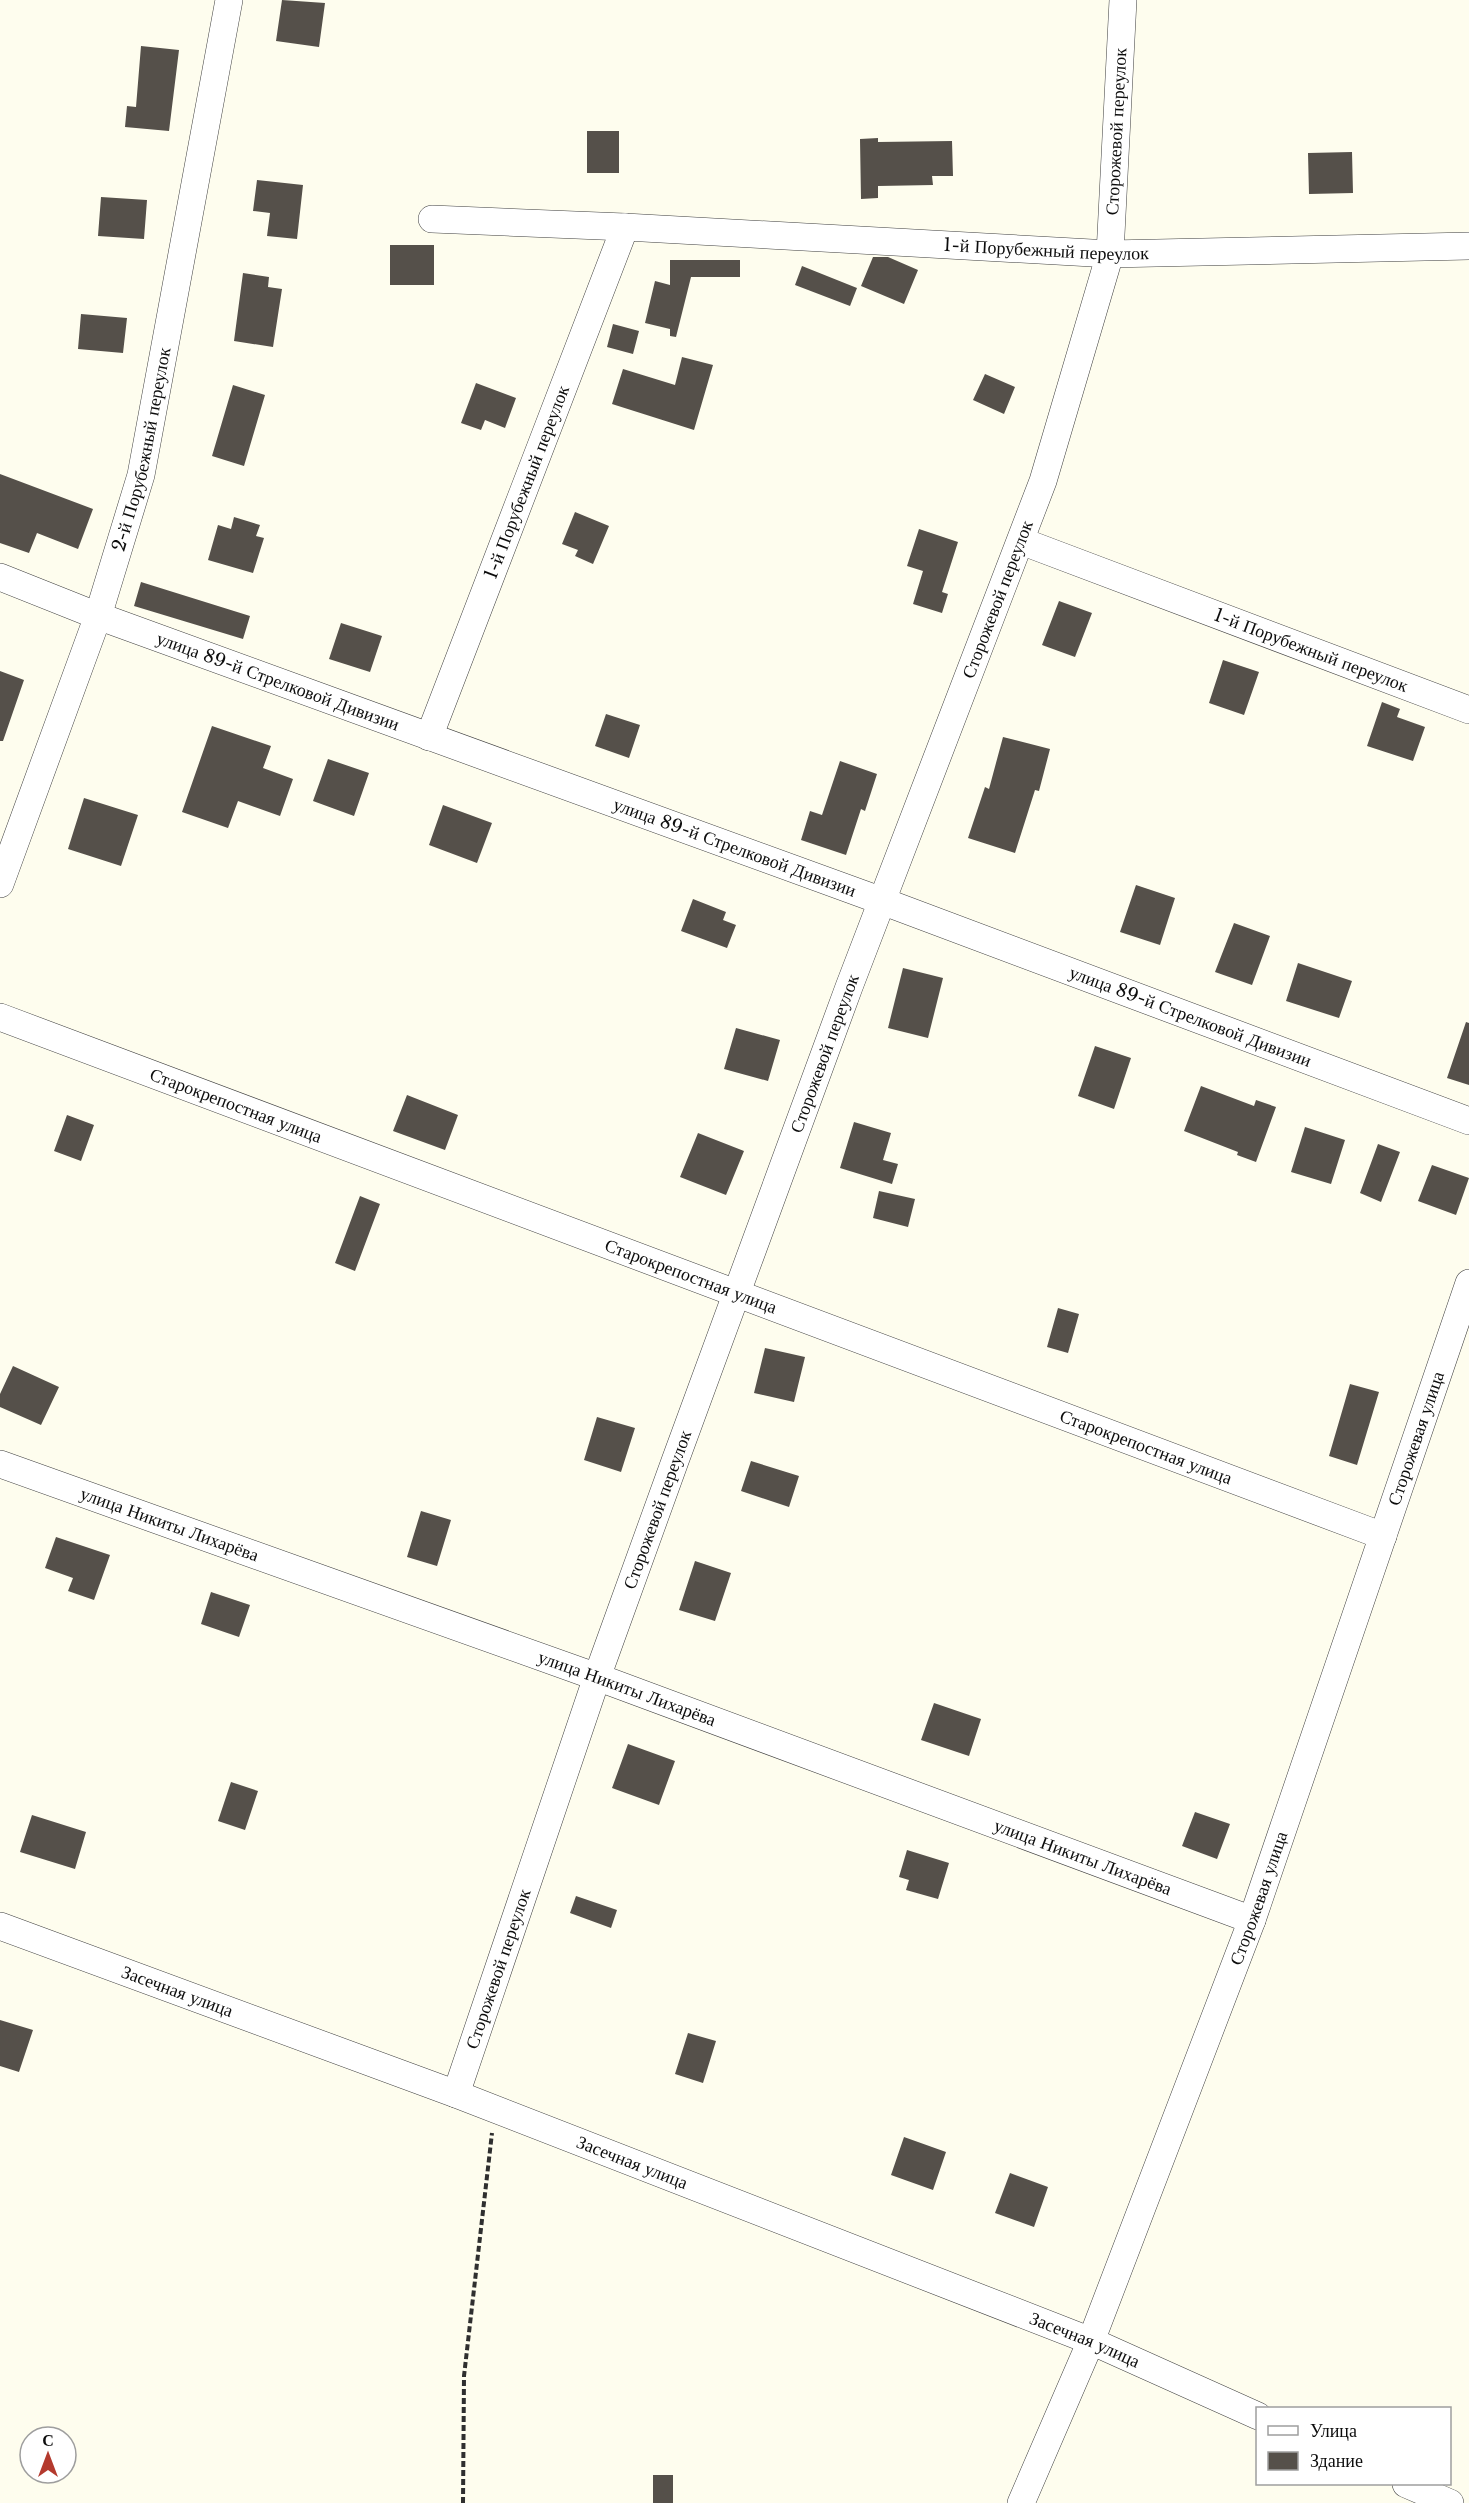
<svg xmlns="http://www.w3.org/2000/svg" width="1469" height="2503" viewBox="0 0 1469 2503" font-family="'Libre Baskerville',serif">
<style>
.building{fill:#55504a}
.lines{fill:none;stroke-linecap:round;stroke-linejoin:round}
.minor-casing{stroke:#404040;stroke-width:28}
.path{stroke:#2f2f2f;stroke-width:4;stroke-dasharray:6 3;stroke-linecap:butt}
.minor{stroke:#fff;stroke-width:27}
.labels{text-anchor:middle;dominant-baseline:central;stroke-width:6;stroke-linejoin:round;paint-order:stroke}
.street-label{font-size:18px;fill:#0d0d0d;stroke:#fff}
</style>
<rect width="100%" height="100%" fill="#fefdee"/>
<path class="building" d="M282,0L325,3L319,47L276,41Z
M141,46L179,50L169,131L125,127L127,106L136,107Z
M587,131H619V173H587Z
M878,138V142L952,141L953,176H932L933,185L878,186V198L861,199L860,139Z
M1352,152L1353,193L1309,194L1308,153Z
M257,180L303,185L297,239L267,236L270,213L253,211Z
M101,197L147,200L144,239L98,236Z
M390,245H434V285H390Z
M873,257H888L918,270L904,304L861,286Z
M670,260H740V277H691L676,337L670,336V329L645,323L655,281L670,285Z
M802,266L857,288L850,306L795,285Z
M243,273L269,277L268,287L282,289L273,347L234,341Z
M81,314L127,318L123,353L78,349Z
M613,324L639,331L633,354L607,347Z
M682,357L713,365L694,430L612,404L623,369L675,385Z
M985,374L1015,387L1004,414L973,400Z
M476,383L516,398L505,428L485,420L481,430L461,423Z
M233,385L265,395L244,466L212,456Z
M0,474L93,509L78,549L37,533L29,553L0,543Z
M575,512L609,526L593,564L575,556L578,550L562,544Z
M234,517L260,525L256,536L264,538L253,573L208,560L218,525L231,529Z
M919,529L958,542L942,592L948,594L942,613L913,604L923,571L907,566Z
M141,582L250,616L243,639L134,606Z
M1059,601L1092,613L1075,657L1042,645Z
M341,623L382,636L370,672L329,659Z
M1223,660L1259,672L1244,715L1209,703Z
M0,671L24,680L3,741H0Z
M1382,702L1400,709L1397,717L1425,727L1413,761L1367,746Z
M606,714L640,725L629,758L595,746Z
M212,726L271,746L263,768L293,779L280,816L238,801L228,828L182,812Z
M1003,737L1050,749L1039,791L1035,790L1015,853L968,838L985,787L989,789Z
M328,759L369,773L354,816L313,801Z
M840,761L877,774L865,811L861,809L846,855L801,840L810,811L822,815Z
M84,798L138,815L121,866L68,849Z
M443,805L492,823L477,863L429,845Z
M1136,885L1175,898L1160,945L1120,932Z
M693,899L726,912L723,920L736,925L727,948L681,931Z
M1234,923L1270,936L1252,985L1215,972Z
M1298,963L1352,981L1339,1018L1286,1001Z
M903,968L943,978L928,1038L888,1028Z
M1466,1022L1469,1023V1085L1447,1078Z
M736,1028L780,1040L768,1081L724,1069Z
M1095,1046L1131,1058L1114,1109L1078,1096Z
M1201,1086L1254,1106L1256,1100L1276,1107L1256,1162L1237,1155L1238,1152L1184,1131Z
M407,1095L458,1115L445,1150L393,1131Z
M67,1115L94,1125L81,1161L54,1151Z
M854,1122L891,1133L883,1160L898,1164L892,1184L840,1168Z
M1305,1127L1345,1140L1331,1184L1291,1172Z
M698,1133L744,1151L726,1195L680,1177Z
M1378,1144L1400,1152L1381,1202L1360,1193Z
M1432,1165L1469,1178L1456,1215L1418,1201Z
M879,1191L915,1199L908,1227L873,1218Z
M360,1196L380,1204L355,1271L335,1263Z
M1058,1308L1079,1314L1068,1353L1047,1347Z
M765,1348L805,1357L794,1402L754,1393Z
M13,1366L59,1387L41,1425L0,1407V1394Z
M1350,1384L1379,1392L1357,1465L1329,1456Z
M597,1417L635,1428L621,1472L584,1460Z
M751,1461L799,1476L789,1507L741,1491Z
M421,1511L451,1520L437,1566L407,1557Z
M56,1537L110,1555L94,1600L68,1591L73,1578L45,1568Z
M695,1561L731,1573L715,1621L679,1610Z
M211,1592L250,1605L239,1637L201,1624Z
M934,1703L981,1719L969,1756L921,1740Z
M628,1744L675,1761L659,1805L612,1788Z
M231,1782L258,1791L245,1830L218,1821Z
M1195,1812L1230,1824L1217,1859L1182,1846Z
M32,1815L86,1832L75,1869L20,1852Z
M907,1850L949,1863L938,1899L906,1890L909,1880L899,1877Z
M576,1896L617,1910L611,1928L570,1913Z
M0,2020L33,2030L19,2072L0,2066Z
M688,2033L716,2041L703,2083L675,2074Z
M904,2137L946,2152L933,2190L891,2175Z
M1010,2173L1048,2187L1034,2227L995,2213Z
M653,2475H673V2503H653Z"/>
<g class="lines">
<g class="minor-casing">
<g id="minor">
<path id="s1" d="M432,219L625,227L1110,254L1469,246"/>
<path id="s2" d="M1021,541L1469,710"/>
<path id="s3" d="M0,577L98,616L882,901L1469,1121"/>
<path id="s4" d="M429,737L625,227"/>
<path id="s5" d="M0,884L98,616L141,475L229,0"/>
<path id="s6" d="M0,1017L1383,1536"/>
<path id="s7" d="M0,1464L597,1677L1252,1920"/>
<path id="s8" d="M0,1926L456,2094L1091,2341L1258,2416"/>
<path id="s9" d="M456,2094L597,1677L675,1461L849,987L1043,481L1110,254L1123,0"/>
<path d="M1406,2484L1450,2503"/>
<path id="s10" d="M1021,2503L1091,2341L1252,1920L1469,1283"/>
</g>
</g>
<path class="path" d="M463,2503L464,2376L492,2133"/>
<use href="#minor" class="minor"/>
</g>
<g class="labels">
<g class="street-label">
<text stroke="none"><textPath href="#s9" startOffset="2076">Сторожевой переулок</textPath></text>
<text stroke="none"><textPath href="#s1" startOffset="615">1-й Порубежный переулок</textPath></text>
<text stroke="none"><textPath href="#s5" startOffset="458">2-й Порубежный переулок</textPath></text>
<text stroke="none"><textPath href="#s4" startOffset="273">1-й Порубежный переулок</textPath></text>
<text stroke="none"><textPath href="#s9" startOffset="1590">Сторожевой переулок</textPath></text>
<text stroke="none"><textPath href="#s2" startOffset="310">1-й Порубежный переулок</textPath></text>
<text stroke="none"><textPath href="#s3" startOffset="297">улица 89-й Стрелковой Дивизии</textPath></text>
<text stroke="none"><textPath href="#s3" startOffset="783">улица 89-й Стрелковой Дивизии</textPath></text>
<text stroke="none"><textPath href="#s3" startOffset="1269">улица 89-й Стрелковой Дивизии</textPath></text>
<text stroke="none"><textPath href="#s9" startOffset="1104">Сторожевой переулок</textPath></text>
<text stroke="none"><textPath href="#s6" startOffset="252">Старокрепостная улица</textPath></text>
<text stroke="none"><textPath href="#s6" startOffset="738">Старокрепостная улица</textPath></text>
<text stroke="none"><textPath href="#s10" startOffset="1136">Сторожевая улица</textPath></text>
<text stroke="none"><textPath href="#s6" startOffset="1224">Старокрепостная улица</textPath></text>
<text stroke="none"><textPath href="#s9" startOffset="618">Сторожевой переулок</textPath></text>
<text stroke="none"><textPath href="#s7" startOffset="180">улица Никиты Лихарёва</textPath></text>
<text stroke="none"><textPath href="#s7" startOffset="666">улица Никиты Лихарёва</textPath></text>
<text stroke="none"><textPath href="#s7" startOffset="1152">улица Никиты Лихарёва</textPath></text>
<text stroke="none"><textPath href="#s10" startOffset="650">Сторожевая улица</textPath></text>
<text stroke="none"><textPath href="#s9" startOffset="132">Сторожевой переулок</textPath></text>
<text stroke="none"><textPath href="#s8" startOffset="189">Засечная улица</textPath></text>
<text stroke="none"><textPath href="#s8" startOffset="675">Засечная улица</textPath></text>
<text stroke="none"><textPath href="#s8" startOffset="1161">Засечная улица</textPath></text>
</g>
</g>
<rect x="1256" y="2407" width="195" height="78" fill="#ffffff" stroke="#9e9e9e" stroke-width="1.5"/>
<rect x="1268" y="2426" width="30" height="9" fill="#ffffff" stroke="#9e9e9e" stroke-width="1.5"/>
<text x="1310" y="2437" font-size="18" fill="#0d0d0d">Улица</text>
<rect x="1268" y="2452" width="30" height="18" fill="#55504a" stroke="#9e9e9e" stroke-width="1.5"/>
<text x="1310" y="2467" font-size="18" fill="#0d0d0d">Здание</text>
<g transform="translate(48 2455)"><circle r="28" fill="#ffffff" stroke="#9e9e9e" stroke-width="1.5"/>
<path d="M0-4.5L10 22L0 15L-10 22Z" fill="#b43a2e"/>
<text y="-9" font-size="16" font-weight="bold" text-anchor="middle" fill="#0d0d0d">С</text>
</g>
</svg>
